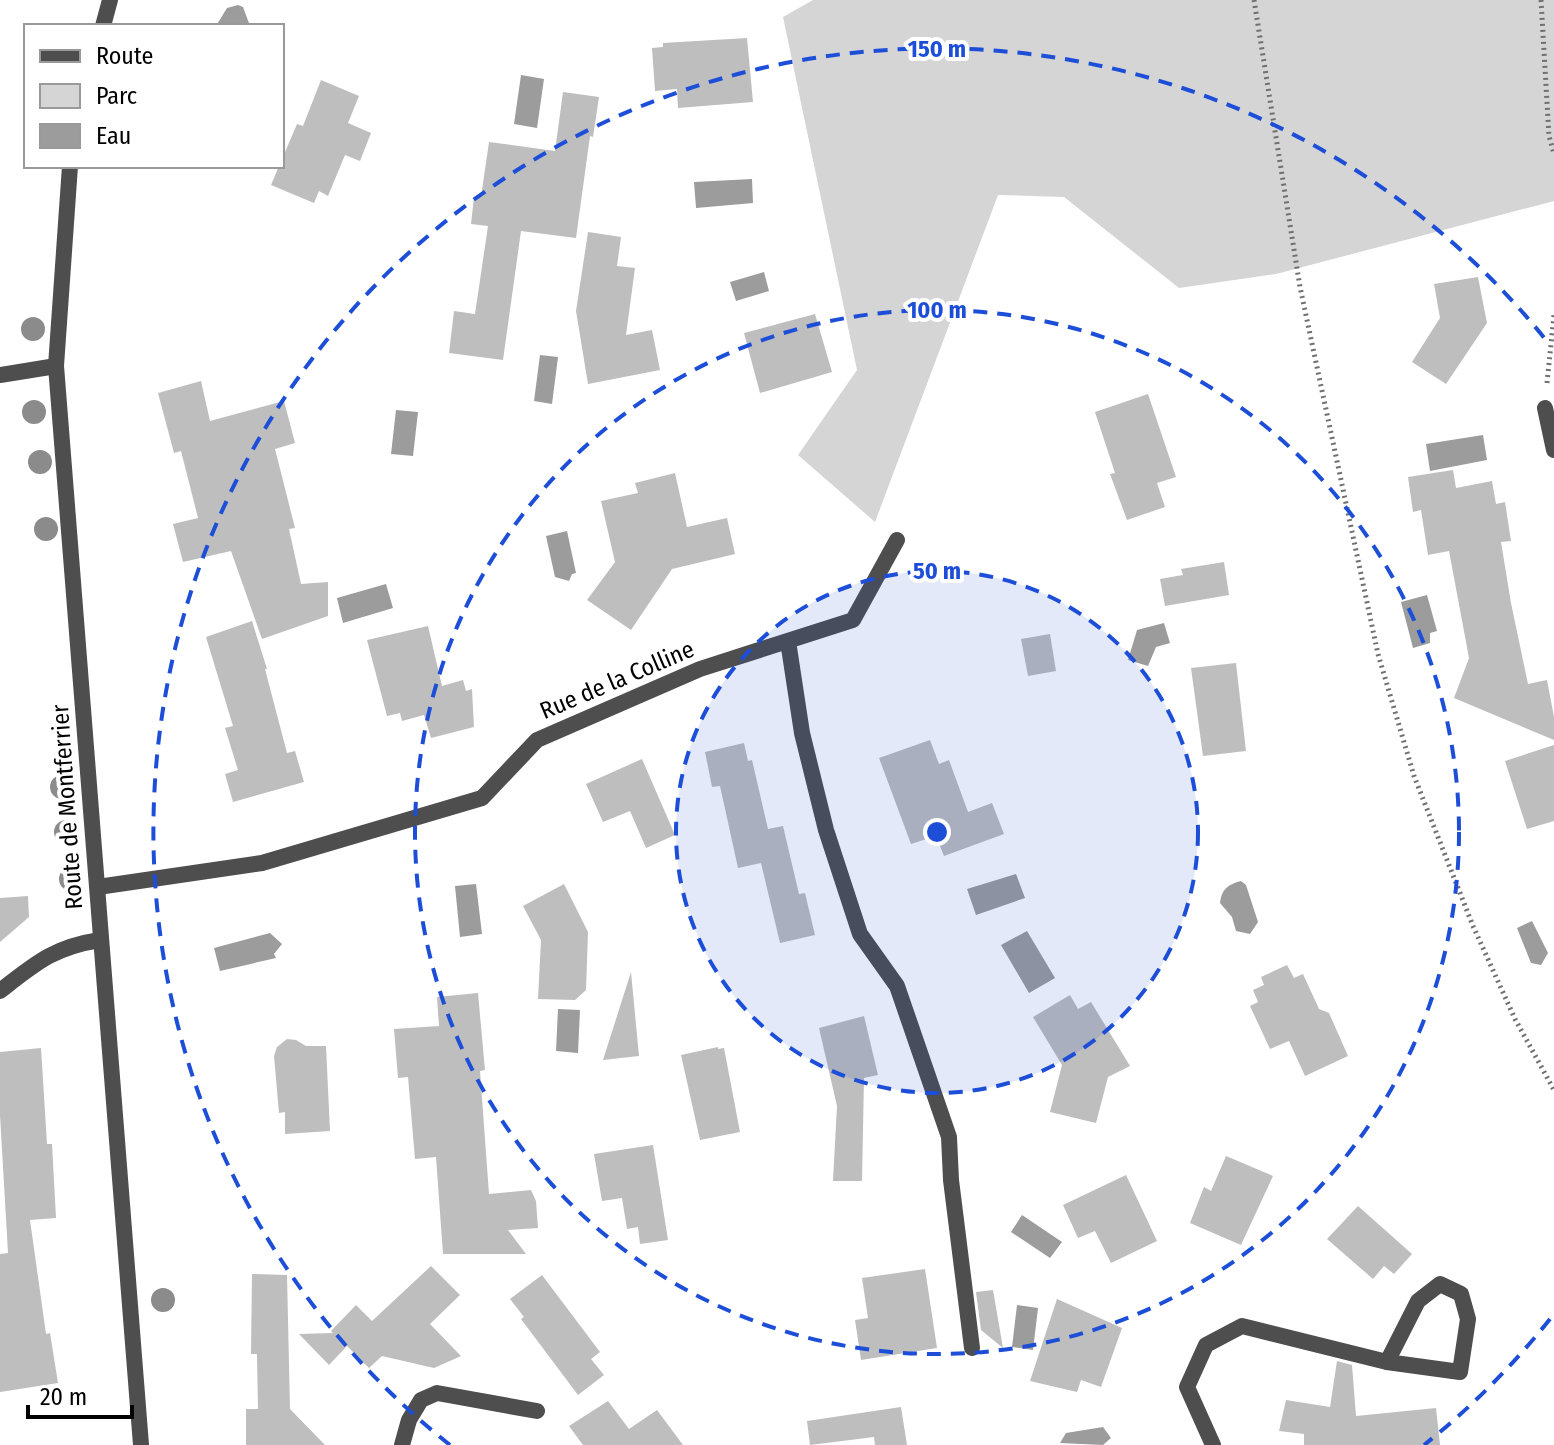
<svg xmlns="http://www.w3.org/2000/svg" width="1554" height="1445" viewBox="0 0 1554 1445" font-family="'Fira Sans Condensed',sans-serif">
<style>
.green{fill:#d5d5d5}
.water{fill:#9c9c9c}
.building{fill:#bebebe}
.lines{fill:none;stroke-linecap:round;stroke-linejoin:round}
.path{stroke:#707070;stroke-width:5;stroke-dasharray:2 4;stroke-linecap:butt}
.service{stroke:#4e4e4e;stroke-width:16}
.minor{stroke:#4e4e4e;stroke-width:16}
.tertiary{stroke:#4e4e4e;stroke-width:16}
.tree{fill:#8b8b8b}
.ring{fill:none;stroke:#1d4ed8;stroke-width:4;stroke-dasharray:14 10}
.labels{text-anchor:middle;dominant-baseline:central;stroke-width:8;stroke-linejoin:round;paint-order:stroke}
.street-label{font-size:24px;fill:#000;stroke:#fff}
.centre{fill:#1d4ed8;stroke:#fff;stroke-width:4}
.ring-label{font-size:24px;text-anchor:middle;font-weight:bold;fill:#1d4ed8;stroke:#fff;stroke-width:8;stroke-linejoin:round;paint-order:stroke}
</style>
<rect width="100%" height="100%" fill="#fff"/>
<path class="green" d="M813,0H1554V201L1276,274L1179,288L1064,197L998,195L875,522L798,455L857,370L783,17Z"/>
<path class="water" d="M238,5L243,7L250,26H216L227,8Z
M521,75L544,79L537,128L514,124Z
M752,179L753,203L696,208L694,182Z
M764,272L769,291L736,301L730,282Z
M540,355L558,357L552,404L534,401Z
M396,410L418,412L413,456L391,454Z
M1483,435L1487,460L1430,471L1426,444Z
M567,531L576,573L572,574L569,581L555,577L546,536Z
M386,584L393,608L343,623L337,598Z
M1427,595L1437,631L1430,633V643L1413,648L1401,602Z
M1164,623L1170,643L1156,647L1148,666L1128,660L1137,630Z
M1016,874L1025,898L976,915L967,889Z
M1241,881L1246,885L1258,922L1250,934L1236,931L1232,917L1220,903C1221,890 1228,884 1241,881Z
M476,884L482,934L460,937L455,886Z
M1532,921L1548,953L1541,965L1531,963L1517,928Z
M1027,931L1055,978L1029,993L1001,945Z
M270,933L282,944L274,954L276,958L220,971L214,948Z
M558,1009L580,1010L578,1053L556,1051Z
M1022,1215L1062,1242L1050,1258L1011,1232Z
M1017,1305L1038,1308L1033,1350L1012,1347Z
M1103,1427L1111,1438L1103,1445L1060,1443L1066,1433Z"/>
<path class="building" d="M747,38L753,102L678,108L677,89L655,91L652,48L663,47V43Z
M321,80L359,96L348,123L371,133L360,161L345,155L328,196L319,191L314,203L271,185L279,166H282V159L297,124L303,126Z
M563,92L599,97L593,137L590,136L576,238L521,231L503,360L449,353L454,311L475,314L488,226L471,224L474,197H481L489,142L555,151Z
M588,232L621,237L617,266L635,268L626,335L652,330L660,370L588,384L576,311Z
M1478,277L1487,323L1446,384L1412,362L1440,318L1434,284Z
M815,314L832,372L760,393L744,333Z
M201,381L210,421L284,401L295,443L275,449L295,528L289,529L301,584L328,582V616L262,639L231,551L183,562L173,524L198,518L181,451L174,453L158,393Z
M1148,394L1176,477L1157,483L1165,507L1127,520L1110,474L1115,473L1095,412Z
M1453,470L1456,488L1492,481L1496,504L1505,502L1511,541L1501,542L1511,603L1528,684L1547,680L1554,717V740L1454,698L1469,658L1449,551L1428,555L1421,510L1413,512L1408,477Z
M675,473L687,527L727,518L735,554L672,569L631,630L587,600L615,562L601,501L638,493L635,483Z
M1224,562L1229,595L1165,606L1160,579L1183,575L1181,569Z
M252,621L267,669H265L287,753L295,751L304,782L233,802L225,774L238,770L225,728L233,726L206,637Z
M428,626L442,686L463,680L466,691L472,689L474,727L431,738L424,715L402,721L400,713L387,716L367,640Z
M1050,634L1056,671L1028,676L1021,639Z
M1236,663L1246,751L1203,756L1191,668Z
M930,740L939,764L949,760L968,812L992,803L1004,834L944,856L936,836L911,844L879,758Z
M744,743L748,761L752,760L768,829L783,826L799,894L805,893L815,935L780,943L761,863L738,868L720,786L712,787L705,752Z
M1554,745V821L1527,829L1505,761Z
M642,759L675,835L646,848L630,811L603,822L586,784Z
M564,884L588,932L586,990L575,1000L538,999L541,940L523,906Z
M28,896L29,917L0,942V898Z
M1287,965L1294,978L1303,974L1319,1009L1329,1013L1348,1056L1305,1076L1289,1041L1270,1049L1250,1006L1258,1002L1253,990L1264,985L1261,977Z
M631,972L639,1056L603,1060Z
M478,993L485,1070L480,1071L489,1194L531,1190L536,1201L538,1228L508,1230L526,1254H443L436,1157L415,1159L408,1077L398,1078L394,1029L439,1026L437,997Z
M1070,995L1078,1009L1091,1002L1130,1066L1108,1077L1096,1123L1050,1112L1062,1065L1033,1017Z
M864,1016L878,1075L864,1078L862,1181H833L837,1106L819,1028Z
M287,1039L296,1040L306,1046H326L330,1131L285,1134V1112L279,1113L274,1056L277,1047Z
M718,1047V1049L724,1048L740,1132L700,1140L681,1055Z
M41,1048L47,1144H52L56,1218L30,1220L46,1334L50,1333L58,1383L0,1392V1254L8,1253L0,1115V1052Z
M653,1145L668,1240L640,1244L638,1227L627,1229L622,1198L602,1201L594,1154Z
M1226,1156L1273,1176L1241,1245L1190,1223L1204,1187L1211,1191Z
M1126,1175L1157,1241L1111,1263L1095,1231L1078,1238L1063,1205Z
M1358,1206L1412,1254L1394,1274L1384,1266L1373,1279L1327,1239Z
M431,1266L460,1295L430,1324L461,1356L434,1368L382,1356L369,1368L347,1346L329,1365L299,1334L333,1333L331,1331L356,1305L372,1321Z
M925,1269L937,1348L861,1360L855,1320L868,1318L862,1278Z
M252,1274L287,1275L290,1409L325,1445H246V1409H258L257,1354H251Z
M542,1275L600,1352L591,1359L604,1375L578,1395L521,1319L524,1317L510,1299Z
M993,1290L1003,1348L981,1330L976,1292Z
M1057,1299L1122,1328L1101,1387L1081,1380L1077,1392L1030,1381Z
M1337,1361L1352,1365L1356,1416L1436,1408L1440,1445H1304V1434L1279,1431L1286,1400L1330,1407Z
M608,1401L629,1429L657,1410L683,1445H583L569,1426Z
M901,1407L907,1445H875L874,1437L810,1445L807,1421Z"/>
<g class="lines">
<path class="path" d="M1254,0L1300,287L1378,654L1414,776L1473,926L1515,1019L1554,1090
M1541,0L1549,136L1554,154
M1547,383L1554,315"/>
<path class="service" d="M402,1445L409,1420L421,1400L437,1393L537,1411"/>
<path class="minor" d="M0,375L56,366
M1545,408L1554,450
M788,641L802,733L826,830L860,934L897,986L949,1137L951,1180L972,1348
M98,887L262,863L482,798L537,740L700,669L853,620L897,540
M0,991C36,963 54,947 100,940
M1213,1445L1187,1387L1206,1345L1242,1326L1387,1362L1460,1372L1468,1319L1461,1294L1440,1284L1418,1301L1387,1362"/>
<path class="tertiary" d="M103,26L110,0
M70,166L56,366L141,1445"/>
</g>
<g class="tree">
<circle cx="33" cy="329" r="12"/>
<circle cx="34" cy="412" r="12"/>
<circle cx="40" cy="462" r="12"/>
<circle cx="46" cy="529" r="12"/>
<circle cx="62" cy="787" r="12"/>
<circle cx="66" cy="832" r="12"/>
<circle cx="71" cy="879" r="12"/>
<circle cx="163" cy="1300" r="12"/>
</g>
<circle cx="937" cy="832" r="261" fill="#1d4ed8" fill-opacity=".12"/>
<g class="ring">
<circle cx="937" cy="832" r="261"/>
<circle cx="937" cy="832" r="522"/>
<path d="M1550 1319A783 783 0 0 1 1424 1445M450 1445A783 783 0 1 1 1550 345"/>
</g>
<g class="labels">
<g class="street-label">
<text transform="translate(617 680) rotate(-23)">Rue de la Colline</text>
<text transform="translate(67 807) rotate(-94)">Route de Montferrier</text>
</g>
</g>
<circle cx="937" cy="832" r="12" class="centre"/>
<g class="ring-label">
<text x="937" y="57">150 m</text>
<text x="937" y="318">100 m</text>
<text x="937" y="579">50 m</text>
</g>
<rect x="24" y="24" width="260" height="144" fill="#ffffff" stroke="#999999" stroke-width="2"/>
<rect x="40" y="50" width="40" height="12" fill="#4e4e4e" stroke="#999999" stroke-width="2"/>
<text x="96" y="64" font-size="24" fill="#000000">Route</text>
<rect x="40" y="84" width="40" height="24" fill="#d5d5d5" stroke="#999999" stroke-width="2"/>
<text x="96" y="104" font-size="24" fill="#000000">Parc</text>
<rect x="40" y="124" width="40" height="24" fill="#9c9c9c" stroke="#999999" stroke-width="2"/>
<text x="96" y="144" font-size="24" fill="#000000">Eau</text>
<path d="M28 1405v12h104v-12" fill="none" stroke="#000000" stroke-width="4"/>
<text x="40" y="1405" font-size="24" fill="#000000" stroke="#ffffff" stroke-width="6" paint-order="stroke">20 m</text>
</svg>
